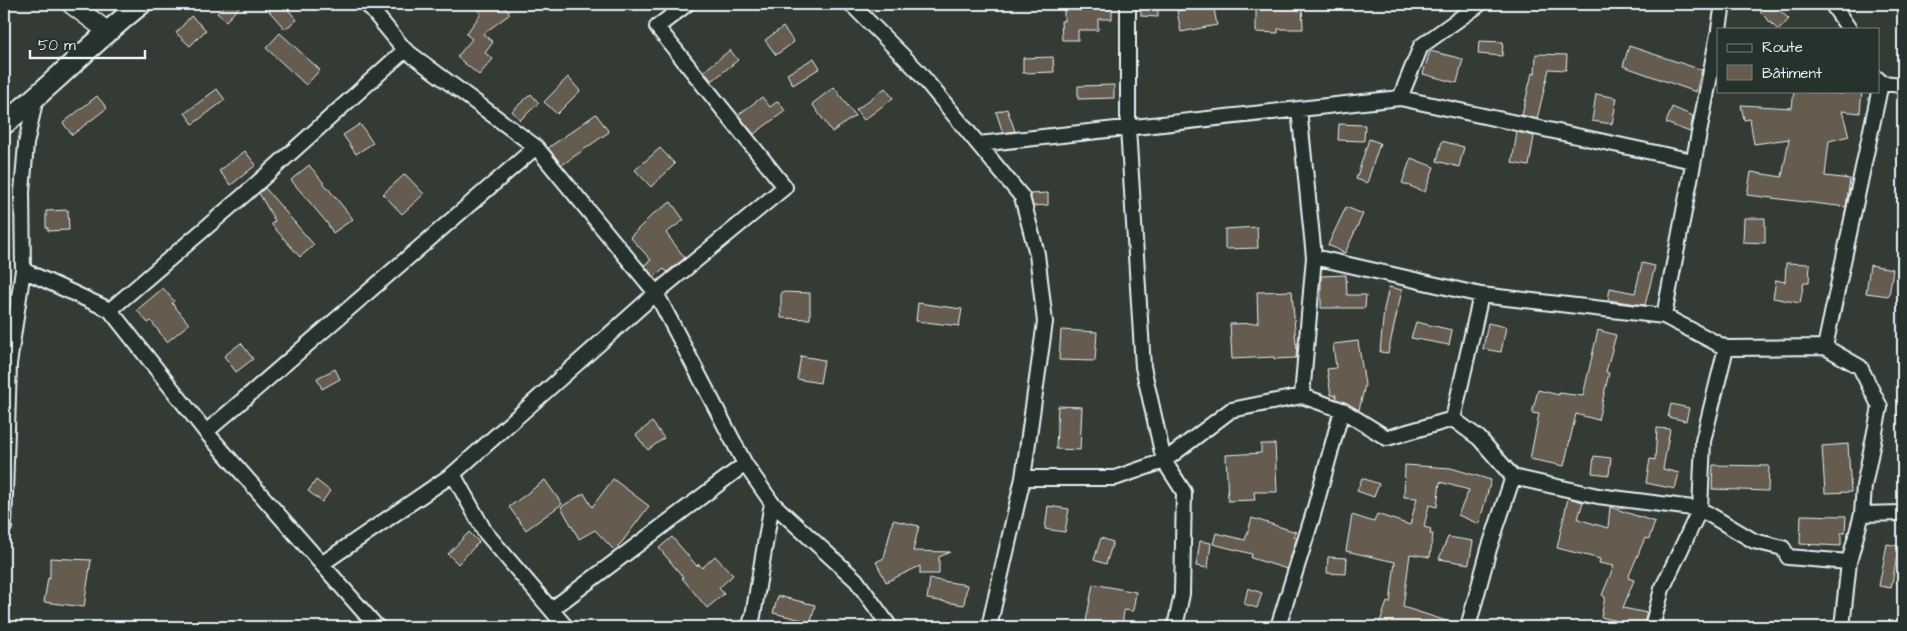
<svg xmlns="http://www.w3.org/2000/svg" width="1907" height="631" viewBox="0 0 1907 631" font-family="'Architects Daughter',sans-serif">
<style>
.building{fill:#655c4f;stroke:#e8f1f8}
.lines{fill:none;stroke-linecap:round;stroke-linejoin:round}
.minor-casing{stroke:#e8f1f8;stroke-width:18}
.tertiary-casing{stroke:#e8f1f8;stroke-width:21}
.secondary-casing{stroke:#e8f1f8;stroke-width:24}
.minor{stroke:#26332d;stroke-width:14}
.tertiary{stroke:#26332d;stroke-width:18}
.secondary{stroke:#26332d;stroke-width:20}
</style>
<rect width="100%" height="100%" fill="#333b34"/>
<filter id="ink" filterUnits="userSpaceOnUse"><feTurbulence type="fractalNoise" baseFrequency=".02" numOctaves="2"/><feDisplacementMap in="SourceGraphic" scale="10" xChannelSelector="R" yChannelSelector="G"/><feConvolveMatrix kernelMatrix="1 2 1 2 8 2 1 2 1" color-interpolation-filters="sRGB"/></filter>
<g filter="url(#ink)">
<path class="building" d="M226,4H242L226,21L217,13Z
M278,4H283L297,20L285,29L269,11Z
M486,4H502L510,14L483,34L493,42L485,53L493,59L479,75L457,57L472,39L466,34L481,14L478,10Z
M1083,4H1112V19H1098V30H1078V40H1062L1061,21H1064V10H1083Z
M1141,4H1158V17L1141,16Z
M1213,4L1217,25L1181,32L1177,11Z
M1256,4H1302L1303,29H1278V33L1256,32Z
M1768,4H1773L1789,19L1780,29H1777L1760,12Z
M191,16L206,30L190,46L176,33Z
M783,27L794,42L776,55L765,40Z
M280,33L320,70L306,85L266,48Z
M1479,41L1503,42L1502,56L1478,54Z
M1629,46L1702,70L1696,92L1623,66Z
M730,50L738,60L712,81L704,71Z
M1430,51L1463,59L1457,83L1423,74Z
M1536,54L1567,55L1566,70L1549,69L1537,119L1522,115L1532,73L1535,74Z
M1053,57L1054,72L1023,73V58Z
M814,58L820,68L793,85L787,74Z
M568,77L580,91L557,114L544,102Z
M1114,85V98L1078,99V86Z
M834,87L855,116L832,132L812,104Z
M885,88L893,98L864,120L856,110Z
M217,89L225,100L193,124L185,113Z
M1794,91L1843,94V91H1862L1860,113L1842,111L1849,136L1829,141L1825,176L1850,179L1846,207L1747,195L1751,172L1782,177L1789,139L1754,144L1750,119L1744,120L1741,105L1792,108Z
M531,94L539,103L520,120L512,111Z
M1596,94L1617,98L1612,124L1592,121Z
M97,96L107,108L72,135L63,123Z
M762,97L770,107L778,101L785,111L754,134L738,115Z
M1672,107L1693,116L1690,132L1666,123Z
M1007,109L1015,131L1003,133L996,112Z
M596,114L609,132L562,165L548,148Z
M360,124L373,143L356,154L343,135Z
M1339,124L1365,125L1364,141L1338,140Z
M1517,132L1534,136L1529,166L1512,163Z
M1369,139L1380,143L1367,183L1356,179Z
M1442,141L1464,147L1459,167L1437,161Z
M660,148L675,164L651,187L635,170Z
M245,151L256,165L231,185L219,171Z
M1411,158L1434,167L1425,192L1402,183Z
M309,165L353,219L333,233L327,223L291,180Z
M405,174L424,194L402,214L383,194Z
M265,188L314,245L300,257L271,224L275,221L259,193Z
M1048,193V205L1033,206L1030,194Z
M671,202L684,220L666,233L685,258L667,272L664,269L654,277L644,265L651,260L630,237L653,214Z
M1346,207L1363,214L1345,253L1328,245Z
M68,210L69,230L48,231V228H46V211Z
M1744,218H1765V243L1743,242Z
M1257,227L1258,248L1225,249V229Z
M1642,263L1655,266L1645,305L1608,300L1610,288L1635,293Z
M1786,263L1810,264L1809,282H1804L1800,303L1773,298L1776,280L1785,282Z
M1870,265L1893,269L1889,296L1866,293Z
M1346,275L1347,295H1366L1365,308H1321V276Z
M1389,287L1402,290L1388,353L1380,352L1384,309Z
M163,288L174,301L172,303L189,324L167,342L151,321L148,323L137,310Z
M1292,291L1296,344H1297L1296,358L1274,359V357L1232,359L1230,324L1258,323L1257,292Z
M781,292L810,293V319L781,318Z
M918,303L962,309L959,326L916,321Z
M1416,322L1452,330L1449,345L1411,338Z
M1488,323L1506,327L1501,352L1483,349Z
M1061,330L1097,332L1095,361L1059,360Z
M1598,330L1616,335L1606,372L1609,373L1598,420L1576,414L1564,466L1530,459L1539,414L1532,413L1538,390L1559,395V393L1583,396Z
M1358,341L1365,385L1359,410L1336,399V395H1331L1327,369L1336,368L1333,344Z
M241,343L253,359L236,372L224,356Z
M801,356L824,360L820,383L797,379Z
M335,369L340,379L322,389L317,378Z
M1671,404L1689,408L1686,421L1668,417Z
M1058,406L1082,407L1080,450L1056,449Z
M652,422L664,438L648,450L636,435Z
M1657,428L1670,429L1663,469L1679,473L1675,489L1646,483L1650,459L1655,460Z
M1261,444H1275L1277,492H1254L1255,500L1228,501L1226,455L1261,453Z
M1848,444L1851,492L1825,493L1822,446Z
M1594,456L1611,458L1609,475L1592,473Z
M1405,465L1451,468L1491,480L1479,524L1458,515L1469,490L1440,482L1437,507L1429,505L1424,527L1431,529L1430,534H1433L1430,557L1410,554L1403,607L1459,625V627H1378L1387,602L1390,603L1395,562L1346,551L1352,515L1374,522L1377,514L1410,525L1417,498L1404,497Z
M1713,465L1769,466L1768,491L1712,489Z
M1362,478L1379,484L1374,497L1357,491Z
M613,479L649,506L622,542L614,550L595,530L579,539L561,507L584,493L592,507Z
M316,480L330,491L322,502L308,491Z
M545,480L562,504L526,530L509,507Z
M1568,498L1583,502L1578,519L1608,528L1610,507L1655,522L1649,539L1645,538L1628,578L1634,580L1623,608L1647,613L1643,627L1601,617L1605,597L1602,595L1614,566L1599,563L1600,559L1557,548Z
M1048,506L1069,509L1065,532L1045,529Z
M1801,515L1846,516L1845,533H1841V546L1800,544Z
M1252,518L1296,532L1294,537H1297L1287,569L1251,558L1252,554L1213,544L1216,533L1245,540Z
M893,520L919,526L913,551L950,552L939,557V574H920V566L886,582L876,562L884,558Z
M469,532L479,542L458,564L448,554Z
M672,537L697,566L699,564L702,568L715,556L733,575L719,588L724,594L707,608L682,578L683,577L659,548Z
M1448,537L1473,541L1469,564L1439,559Z
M1101,538L1113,542L1106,564L1094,560Z
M1200,541L1211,543L1208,568L1196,566Z
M1887,544L1899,546L1891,588L1879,586Z
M1328,557L1347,558L1346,574L1327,573Z
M50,558L91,560L84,607L44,602L48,578L50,579Z
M930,579L967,585L964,605L927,599Z
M1093,584L1136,592L1133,611L1124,610L1122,627H1085Z
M1248,588L1262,593L1257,608L1244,604Z
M778,596L815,605L811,622L773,613Z"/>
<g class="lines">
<g class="minor-casing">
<path id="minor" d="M367,4L405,50L536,147L656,293L745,464L772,503L856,580L890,627
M851,4L917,70L1022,197L1037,254L1045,322L1023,478
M1128,4V128L1143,367L1164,461L1184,492L1182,594L1175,627
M1832,4L1849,29
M1719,29L1723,4
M1878,79L1881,83L1903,85
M1400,98L1421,46L1480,4
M1299,109L1314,257L1302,396
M979,144L1400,98L1693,161
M1314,257L1481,295L1664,316L1726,348L1825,347L1860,367L1880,407L1864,486L1862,514L1849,562L1842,627
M23,270L110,310L244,195L405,50
M110,310L206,432L377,627
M1664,316L1718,34
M1825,347L1881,83
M1453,419L1481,295
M206,432L536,147
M453,474L485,532L566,627
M1862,514L1903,513
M4,527L9,364L23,270L22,192L26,144L36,97
M323,563L453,474L656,293L785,187L657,27L687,4
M552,609L745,464
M749,627L753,616L772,503
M989,627L1023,478H1115L1164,461L1231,410L1302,396L1342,410L1387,438L1453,419L1479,438L1513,477L1598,496L1700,509L1754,541L1783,548L1788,557L1849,562
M1278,627L1313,515L1342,410
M1468,627L1489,549L1513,477
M1652,627L1662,589L1700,509L1703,441L1726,348"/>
</g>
<g class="tertiary-casing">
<path id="tertiary" d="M71,4L107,31"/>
</g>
<g class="secondary-casing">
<path id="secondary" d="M4,124C51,86 93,42 141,4"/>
</g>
<use href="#minor" class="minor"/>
<use href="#tertiary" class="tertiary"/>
<use href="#secondary" class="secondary"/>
</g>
</g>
<rect width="1907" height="631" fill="none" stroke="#26332d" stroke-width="20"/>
<rect x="10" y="10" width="1887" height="611" fill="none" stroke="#e8f1f8" stroke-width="2" filter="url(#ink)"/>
<rect x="1717" y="28" width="162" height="65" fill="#26332d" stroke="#747f7e"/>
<rect x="1727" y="44" width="25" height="8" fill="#26332d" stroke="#747f7e"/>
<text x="1762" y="52" font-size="15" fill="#e8f1f8">Route</text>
<rect x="1727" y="65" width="25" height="15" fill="#655c4f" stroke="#747f7e"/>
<text x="1762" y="78" font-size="15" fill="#e8f1f8">Bâtiment</text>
<path d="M30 50v8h115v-8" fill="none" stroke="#e8f1f8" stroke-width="2.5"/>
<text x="38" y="50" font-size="15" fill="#e8f1f8" stroke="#26332d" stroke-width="4" paint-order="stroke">50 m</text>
</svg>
